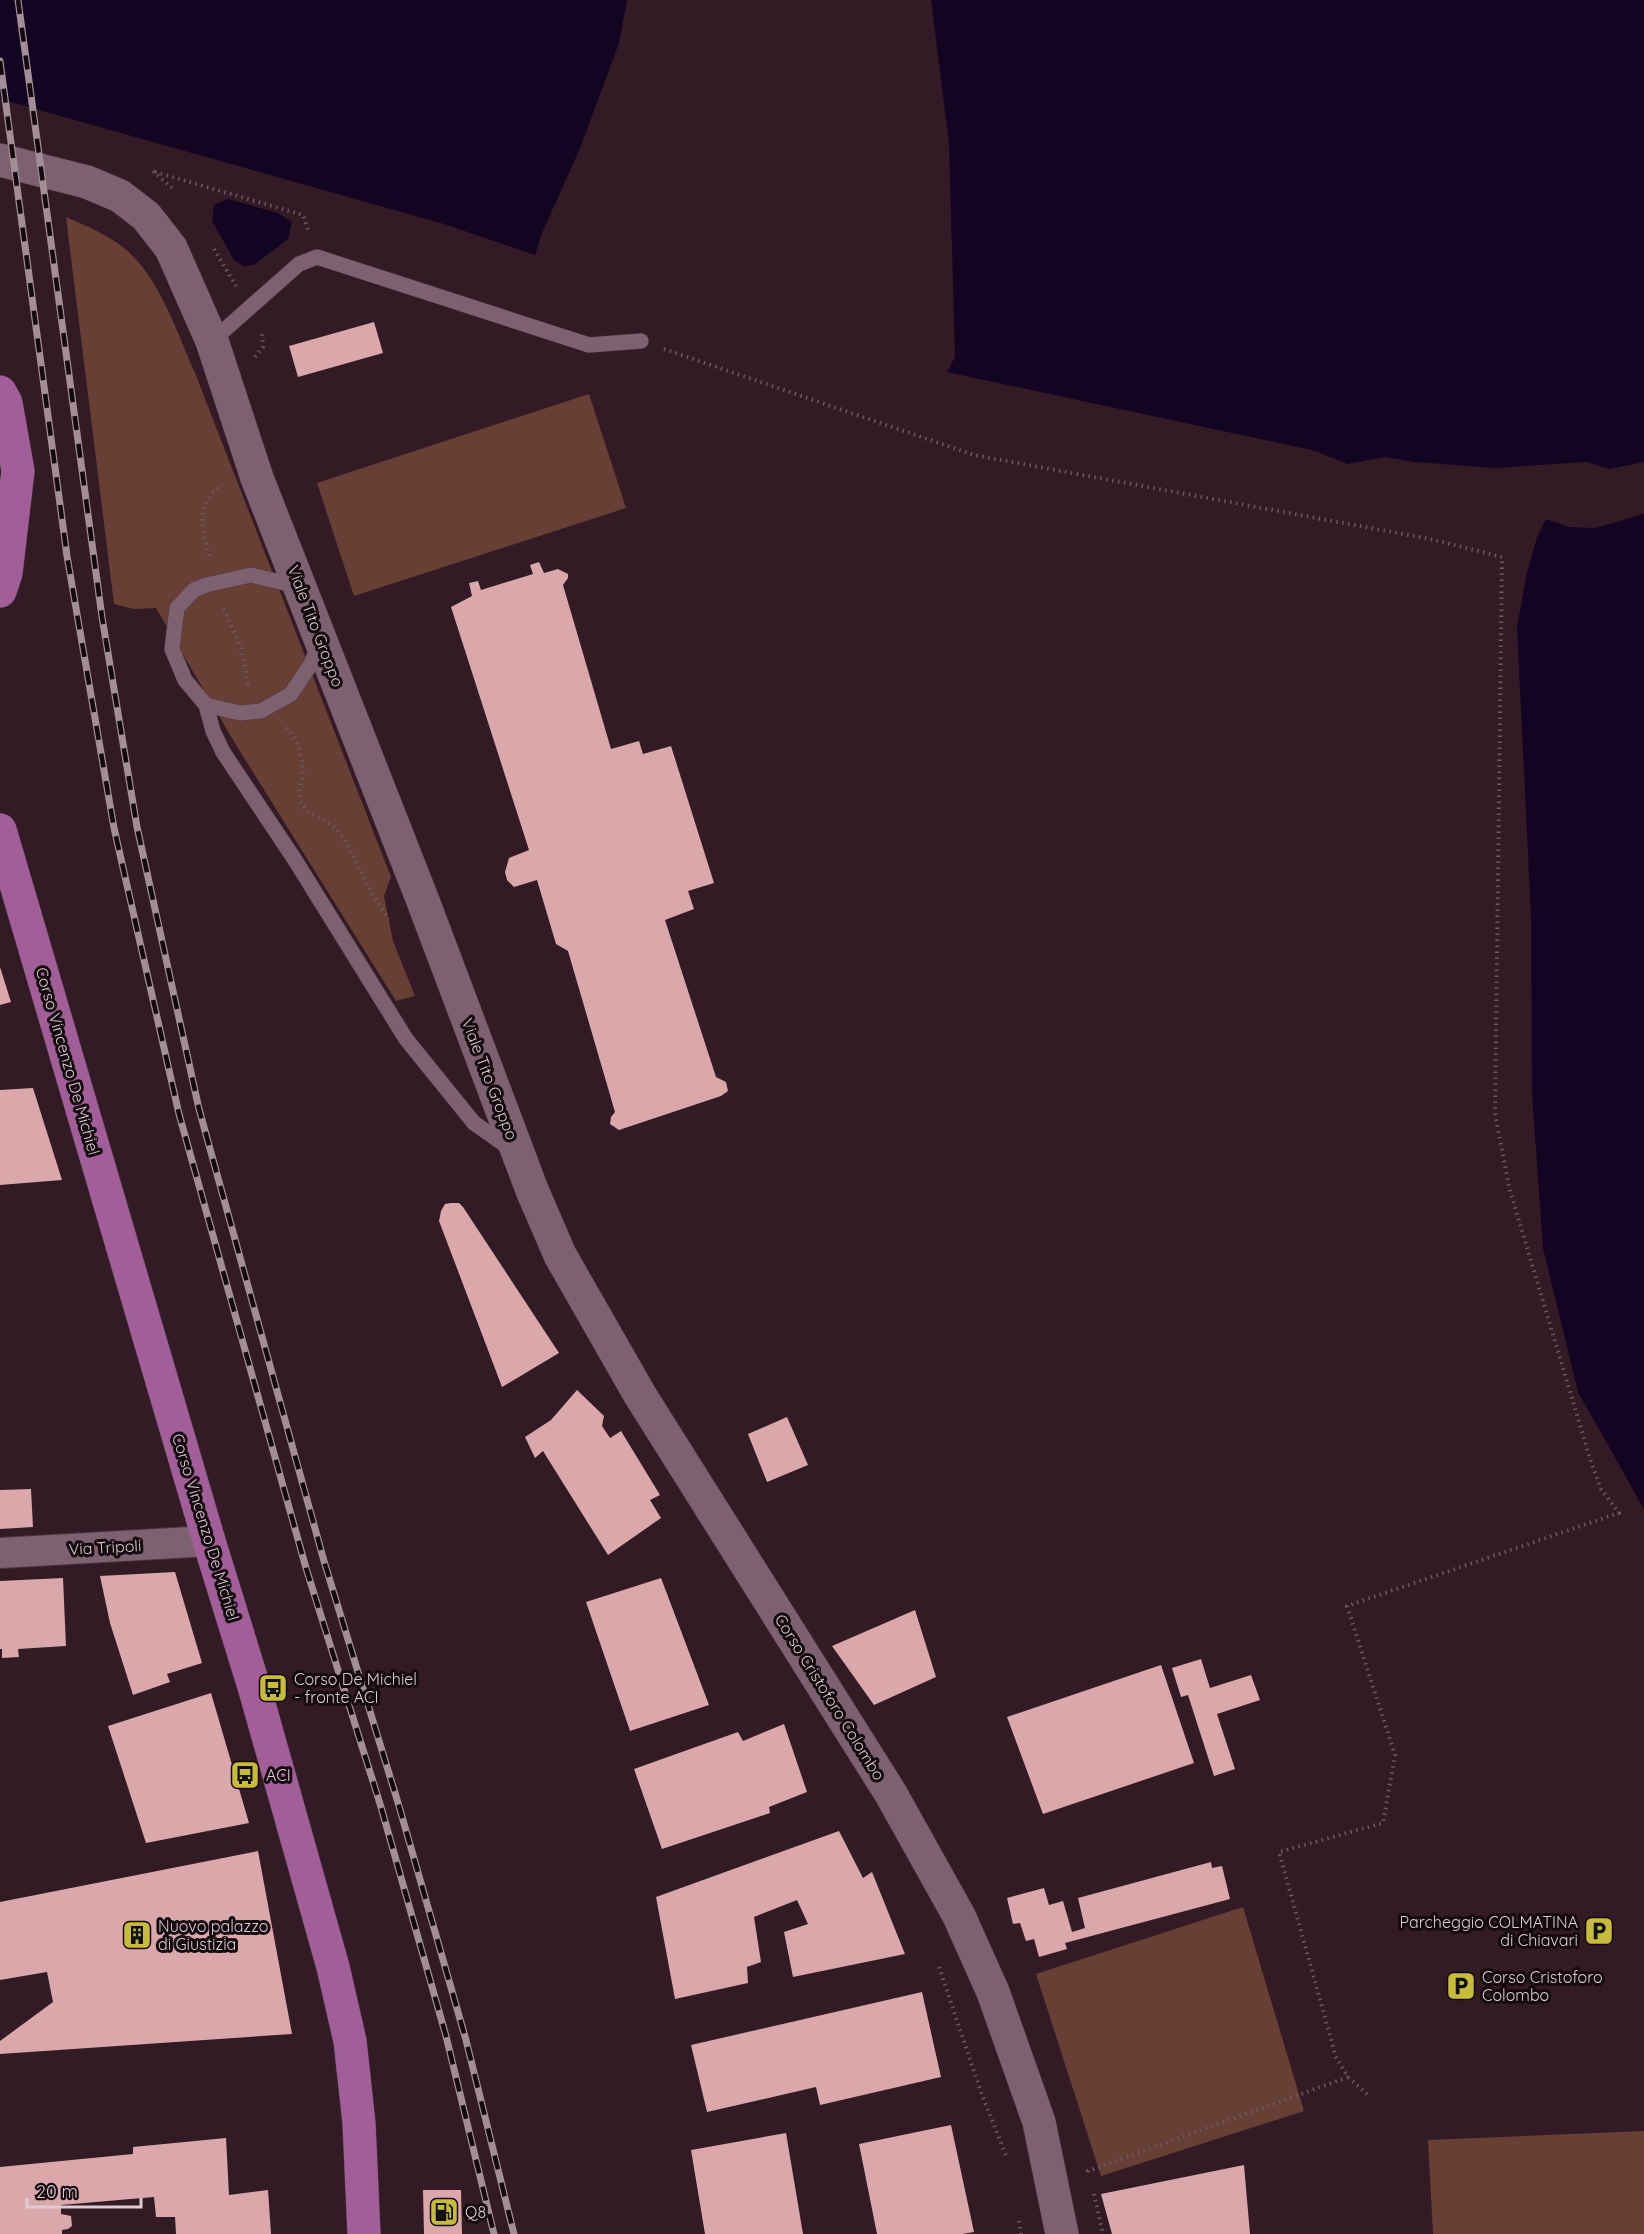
<svg xmlns="http://www.w3.org/2000/svg" width="1644" height="2234" viewBox="0 0 1644 2234" font-family="Quicksand,sans-serif">
<style>
.green{fill:#673f34}
.water{fill:#130421}
.building{fill:#daa7ab}
.lines{fill:none;stroke-linecap:round;stroke-linejoin:round}
.service-casing{stroke:#4d3942;stroke-width:16}
.minor-casing{stroke:#4d3942;stroke-width:32}
.tertiary-casing{stroke:#4d3942;stroke-width:34}
.primary-casing{stroke:#4d3942;stroke-width:34}
.path{stroke:#6d5861;stroke-width:4;stroke-dasharray:1.5 4.5;stroke-linecap:butt}
.service{stroke:#7e616e;stroke-width:15}
.minor{stroke:#7e616e;stroke-width:30}
.tertiary{stroke:#7e616e;stroke-width:33}
.primary{stroke:#a15e99;stroke-width:33}
.rail-casing{stroke:#a28e97;stroke-width:7}
.rail{stroke:#14090e;stroke-width:4.5;stroke-dasharray:14;stroke-linecap:butt}
.labels{text-anchor:middle;dominant-baseline:central;stroke-width:6;stroke-linejoin:round;paint-order:stroke}
.street-label{font-size:16px;fill:#ddccd3;stroke:#14090e}
.poi-label{font-size:16px;fill:#ddccd3;stroke:#14090e;text-anchor:start}
</style>
<rect width="100%" height="100%" fill="#331b26"/>
<path class="green" d="M66,217C86,226 107,234 124,248C159,276 177,333 195,373L391,877L384,896L393,941L415,996L396,1001L233,740L156,608L134,609L114,604Z
M589,394L626,508L354,596L317,483Z
M1243,1907L1304,2111L1101,2176L1036,1974Z
M1644,2131V2234H1433L1428,2140Z"/>
<path class="water" d="M0,0H627L619,43L581,146L542,233L535,255L444,224L0,99Z
M931,0H1644V462L1609,469L1586,462L1495,468L1414,462L1385,457L1348,464L1312,450L947,372L955,357L949,143Z
M228,199L278,213L292,222L288,239L254,265L243,266L234,260L212,221L214,205Z
M1644,514V1509L1578,1392L1543,1248L1532,1094L1531,916L1517,627L1527,573L1537,537L1546,519L1569,527L1595,528Z"/>
<path class="building" d="M374,322L383,353L298,377L289,346Z
M539,562L544,573L558,569L568,574V578L563,585L611,749L639,741L643,754L671,746L714,883L688,891L694,909L665,920L716,1077L726,1082L728,1091L721,1096L619,1130L610,1124L611,1117L615,1112L568,951L556,944L537,880L514,887L507,880L505,872L509,858L529,850L451,607L472,596L469,583L478,581L481,590L533,574L530,565Z
M0,967L11,1002L0,1005Z
M33,1088L62,1180L0,1185V1090Z
M451,1203H459L463,1207L559,1353L502,1387L439,1221L441,1211L445,1204Z
M577,1390L604,1416L602,1426L610,1438L621,1431L660,1495L650,1500L661,1518L608,1555L543,1451L535,1458L525,1437L551,1420Z
M787,1417L808,1465L767,1482L748,1434Z
M31,1489L33,1527L0,1529V1490Z
M175,1572L202,1663L167,1674L170,1682L133,1695L110,1623L100,1576Z
M63,1578L66,1646L18,1649L19,1657L2,1658V1649H0V1581Z
M661,1578L709,1705L630,1731L586,1602Z
M915,1610L936,1677L874,1705L832,1646Z
M1201,1659L1210,1688L1251,1675L1260,1700L1217,1714L1235,1769L1214,1776L1188,1695L1181,1697L1172,1668Z
M1161,1665L1194,1763L1043,1814L1007,1717Z
M211,1693L249,1823L146,1843L108,1726Z
M784,1724L807,1792L769,1807L770,1813L662,1849L634,1769L738,1732L743,1741Z
M839,1831L863,1878L872,1872L905,1954L793,1977L784,1932L808,1924L797,1900L754,1917L761,1962L747,1967L748,1983L675,1999L656,1897Z
M258,1851L292,2034L0,2054V2041L53,2002L47,1972L0,1980V1902Z
M1211,1862L1212,1868L1222,1866L1230,1899L1065,1943L1067,1949L1039,1957L1034,1939L1026,1941L1020,1923L1013,1924L1007,1898L1044,1888L1049,1905L1063,1901L1072,1932L1085,1928L1078,1898Z
M922,1992L941,2077L820,2105L816,2087L707,2112L691,2045Z
M951,2125L974,2232L962,2234H877L859,2144Z
M786,2133L803,2234H705L691,2150Z
M226,2138L229,2195L268,2190L271,2234H176L175,2217H156L154,2197L61,2205V2214L71,2216L72,2226L68,2229L62,2230V2234H0V2167L133,2154V2147Z
M1244,2165L1250,2234H1112L1101,2194Z
M423,2190H461L462,2234H424Z"/>
<g class="lines">
<g class="service-casing">
<path id="service" d="M212,341L299,264L317,257L589,345L641,341
M297,586L251,575L206,585L194,590L177,608L172,649L185,680L206,705L240,713L261,711L291,694L311,664L319,644
M206,705L213,731L223,752L295,860L406,1039L474,1123L511,1149"/>
</g>
<g class="minor-casing">
<path id="minor" d="M0,1553L209,1541"/>
</g>
<g class="tertiary-casing">
<path id="tertiary" d="M0,160L87,182L120,196L146,216L171,248L212,341L257,478L423,901L532,1190L560,1255L640,1395L891,1794L959,1916L993,1992L1039,2122L1062,2234"/>
</g>
<g class="primary-casing">
<path id="primary" d="M0,392L6,403L18,471L6,573L0,591
M0,830L209,1541L255,1690L333,1967L350,2041L359,2123L364,2234"/>
</g>
<path class="path" d="M153,171L172,188
M155,172L303,215L309,232
M214,249L236,286
M664,349L974,455L1430,539L1502,557L1495,1113L1509,1187L1592,1465L1601,1489L1619,1513L1347,1606L1395,1755L1383,1823L1279,1852L1336,2057L1348,2077L1369,2096
M255,357L263,347L262,332
M209,556C202,527 194,506 222,485
M224,609L241,648L248,685
M286,728C297,738 302,756 303,770C303,782 296,791 301,802C307,817 328,819 337,830C351,848 358,868 369,888C375,898 382,909 389,919
M939,1967L982,2095L1007,2158
M1088,2172V2171L1348,2077
M1094,2194L1103,2234
M1019,2221L1021,2234"/>
<use href="#service" class="service"/>
<use href="#minor" class="minor"/>
<use href="#tertiary" class="tertiary"/>
<use href="#primary" class="primary"/>
<g class="rail-casing">
<path id="rail" d="M18,0L102,617L137,827L199,1109L324,1561L399,1806L466,2040L514,2234
M0,61L67,556L114,828L179,1114L306,1568L381,1807L446,2036L494,2234"/>
</g>
<use href="#rail" class="rail"/>
</g>
<defs>
<g id="bus-square" transform="scale(1.5)"><rect x="-9" y="-9" width="18" height="18" rx="4" fill="#c7bb3b" stroke="#14090e"/><path d="M-5-6H5V4H4V6H2V4H-2V6H-4V4H-5ZM-3.5-4V0h7V-4ZM-3.5 1.2v1.5H-2V1.2ZM2 1.2v1.5H3.5V1.2Z" fill="#111"/></g>
<g id="parking-square" transform="scale(1.5)"><rect x="-9" y="-9" width="18" height="18" rx="4" fill="#c7bb3b" stroke="#14090e"/><path d="M-3.5-5.5H1a3.5 3.5 0 0 1 0 7H-1V5.5H-3.5ZM-1-3.4V-.6H.8a1.4 1.4 0 0 0 0-2.8Z" fill="#111"/></g>
<g id="building-square" transform="scale(1.5)"><rect x="-9" y="-9" width="18" height="18" rx="4" fill="#c7bb3b" stroke="#14090e"/><path d="M-4-6H4V6H1V3H-1V6H-4ZM-2.5-4.3h1.7v1.8h-1.7ZM.8-4.3h1.7v1.8H.8ZM-2.5-1h1.7V.8h-1.7ZM.8-1h1.7V.8H.8Z" fill="#111"/></g>
<g id="fuel-square" transform="scale(1.5)"><rect x="-9" y="-9" width="18" height="18" rx="4" fill="#c7bb3b" stroke="#14090e"/><path d="M-5.5-6h7V0h2V4h1.3V-2.5L3-4.5l.8-.8L6-3V5H2.5V1h-1V6h-7ZM-4.2-4.7v3.2H.2V-4.7Z" fill="#111"/></g>
</defs>
<g fill-rule="evenodd">
<use href="#bus-square" x="273" y="1688"/>
<use href="#bus-square" x="245" y="1775"/>
<use href="#parking-square" x="1599" y="1931"/>
<use href="#building-square" x="137" y="1935"/>
<use href="#parking-square" x="1461" y="1986"/>
<use href="#fuel-square" x="444" y="2212"/>
</g>
<g class="labels">
<g class="street-label">
<text transform="translate(316 626) rotate(69)">Viale Tito Groppo</text>
<text transform="translate(68 1061) rotate(74)">Corso Vincenzo De Michiel</text>
<text transform="translate(490 1079) rotate(69)">Viale Tito Groppo</text>
<text transform="translate(206 1527) rotate(73)">Corso Vincenzo De Michiel</text>
<text transform="translate(105 1547) rotate(-3)">Via Tripoli</text>
<text transform="translate(830 1697) rotate(58)">Corso Cristoforo Colombo</text>
</g>
<g class="poi-label">
<text x="294" y="1679">Corso De Michiel<tspan x="294" dy="18">- fronte ACI</tspan></text>
<text x="266" y="1775">ACI</text>
<text x="1578" y="1922" text-anchor="end">Parcheggio COLMATINA<tspan x="1578" dy="18">di Chiavari</tspan></text>
<text x="158" y="1926">Nuovo palazzo<tspan x="158" dy="18">di Giustizia</tspan></text>
<text x="1482" y="1977">Corso Cristoforo<tspan x="1482" dy="18">Colombo</tspan></text>
<text x="465" y="2212">Q8</text>
</g>
</g>
<path d="M27 2198v9h114v-9" fill="none" stroke="#ddccd3" stroke-width="3"/>
<text x="36" y="2198" font-size="18" fill="#ddccd3" stroke="#14090e" stroke-width="4.5" paint-order="stroke">20 m</text>
</svg>
